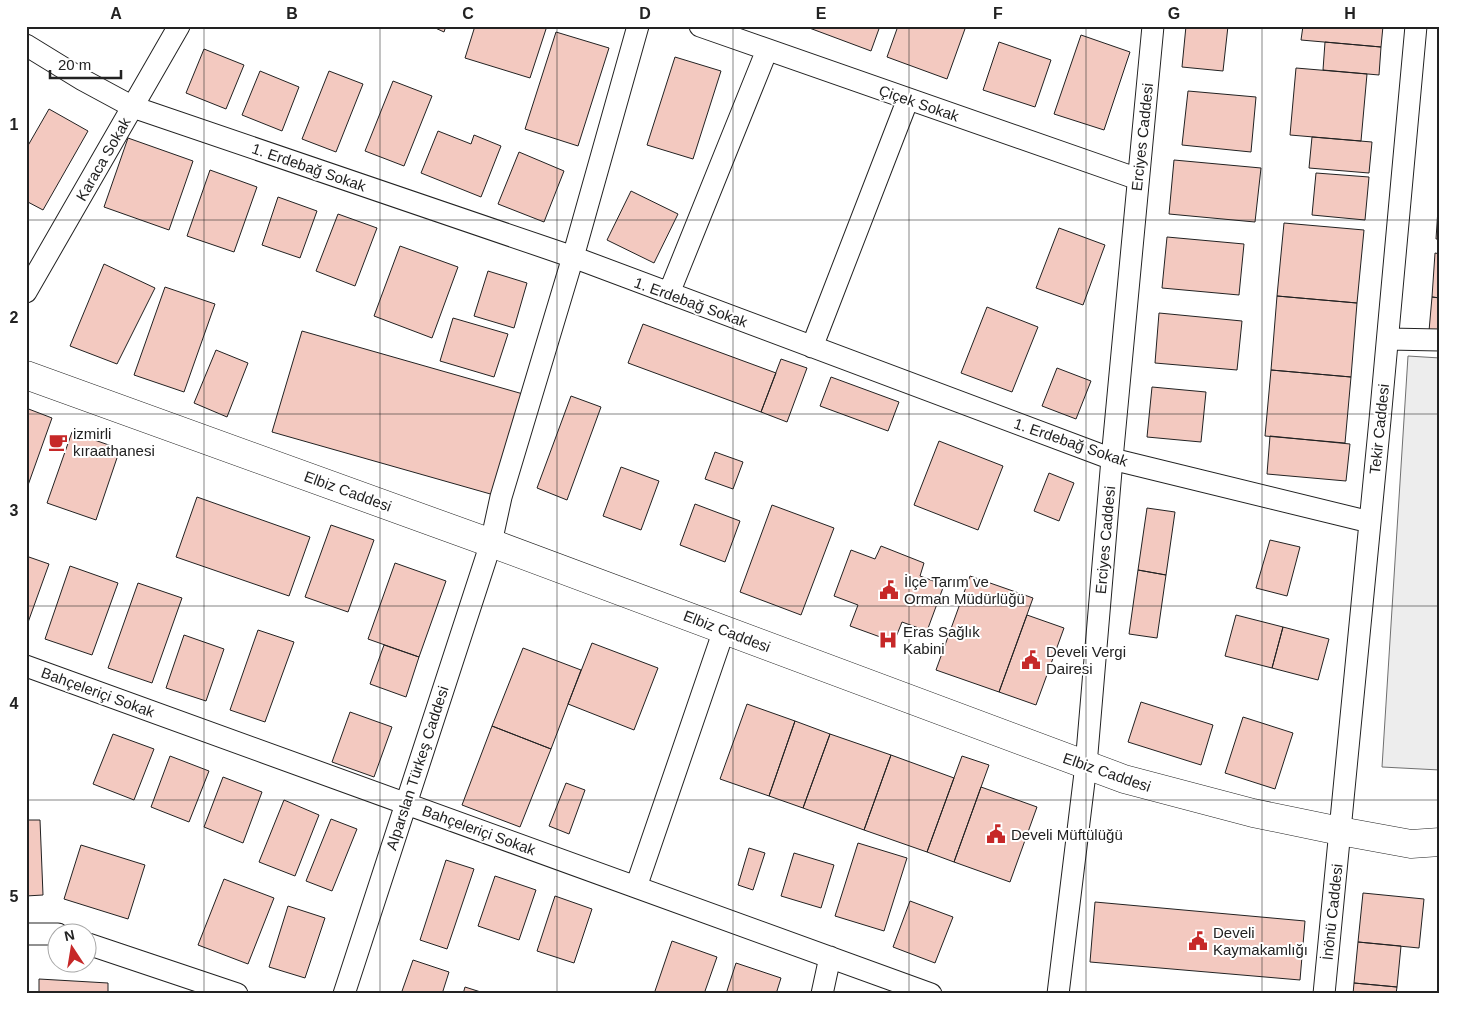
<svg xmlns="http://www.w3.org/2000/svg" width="1466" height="1020" viewBox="0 0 1466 1020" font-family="Helvetica,sans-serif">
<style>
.parking{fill:#ededed;stroke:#6f6f6f}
.building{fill:#f3c9c0;stroke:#222}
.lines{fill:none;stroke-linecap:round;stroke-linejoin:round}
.street-casing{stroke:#222;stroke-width:23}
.secondary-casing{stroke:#222;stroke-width:29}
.street{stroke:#fff;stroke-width:21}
.secondary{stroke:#fff;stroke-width:28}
.grid{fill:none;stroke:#222;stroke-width:1;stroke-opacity:0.55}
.labels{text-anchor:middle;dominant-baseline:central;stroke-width:4;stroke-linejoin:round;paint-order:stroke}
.street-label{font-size:15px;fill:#222;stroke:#fff}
.poi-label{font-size:15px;fill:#222;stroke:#fff;text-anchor:start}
.neatline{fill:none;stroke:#222;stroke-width:2}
.grid-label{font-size:16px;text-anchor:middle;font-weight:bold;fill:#222}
</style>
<rect width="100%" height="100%" fill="#fff"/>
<path class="parking" d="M1408,356L1440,358V770L1382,767Z"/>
<path class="building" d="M431,26H446L444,32Z
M475,26H547L530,78L465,58Z
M804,26H880L871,51Z
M898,26H966L947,79L887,57Z
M1186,26H1228L1223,71L1182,67Z
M1303,26H1383L1381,47L1301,40Z
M556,32L609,48L578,146L525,129Z
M1081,35L1130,52L1104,130L1054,114Z
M999,42L1051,60L1035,107L983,90Z
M1325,42L1381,47L1379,75L1323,70Z
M204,49L244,65L226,109L186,93Z
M675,57L721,71L693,159L647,145Z
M1296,68L1367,74L1361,141L1290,135Z
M260,71L299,87L282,131L242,115Z
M329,71L363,84L336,152L302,139Z
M393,81L432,96L404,166L365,151Z
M1188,91L1256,97L1251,152L1182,145Z
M49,109L88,131L43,210L26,201V149Z
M438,131L471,144L474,135L501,146L481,197L421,173Z
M1312,137L1372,142L1369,173L1309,168Z
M128,138L193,161L169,230L104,207Z
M519,152L564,171L544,222L498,204Z
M1174,160L1261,168L1255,222L1169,214Z
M210,170L257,187L234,252L187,236Z
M1316,173L1369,177L1365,220L1312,215Z
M631,191L678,214L654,263L607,240Z
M1439,194H1440V239H1436Z
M278,197L317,211L300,258L262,245Z
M338,214L377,228L355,286L316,271Z
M1284,223L1364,230L1357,303L1277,296Z
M1059,228L1105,245L1083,305L1036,288Z
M1167,237L1244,244L1239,295L1162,288Z
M400,246L458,267L432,338L374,316Z
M1435,253L1440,254V298L1432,297Z
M104,264L155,288L117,364L70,346Z
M488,271L527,283L514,328L474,316Z
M165,287L215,304L184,392L134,375Z
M1277,296L1357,303L1351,377L1271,370Z
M1432,297L1440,298V332L1429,331Z
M987,307L1038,327L1012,392L961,373Z
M1159,313L1242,321L1237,370L1155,363Z
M453,318L508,334L494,377L440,361Z
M643,324L776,373L761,412L628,363Z
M302,331L530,396L501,497L272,432Z
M216,350L248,363L227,417L194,403Z
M781,359L807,368L787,422L761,412Z
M1057,368L1091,381L1076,419L1042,406Z
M1271,370L1351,377L1345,443L1265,436Z
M831,377L899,402L888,431L820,406Z
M1152,387L1206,392L1201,442L1147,437Z
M571,396L601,407L567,500L537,488Z
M26,408L52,418L27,488H26Z
M72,432L120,449L96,520L47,503Z
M1270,436L1350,444L1346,481L1267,474Z
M939,441L1003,466L978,530L914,505Z
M715,452L743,462L733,489L705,479Z
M621,467L659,481L641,530L603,516Z
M1049,473L1074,483L1059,521L1034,511Z
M197,497L310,537L289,596L176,557Z
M695,504L740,521L725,562L680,545Z
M772,505L834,528L801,615L740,592Z
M1147,508L1175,512L1166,575L1138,570Z
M331,525L374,540L348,612L305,597Z
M1270,540L1300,547L1287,596L1256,588Z
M881,546L924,563L920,576L944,585L927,631L902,622L894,642L850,626L858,605L834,596L851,550L875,559Z
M26,556L49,564L26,628Z
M395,563L446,581L419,657L368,639Z
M70,566L118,583L92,655L45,639Z
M1138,570L1166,575L1157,638L1129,634Z
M970,576L1033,598L999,692L936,670Z
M138,583L182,598L152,683L108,668Z
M1027,615L1064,628L1036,705L999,692Z
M1236,615L1283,627L1272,668L1225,656Z
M1283,627L1329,639L1318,680L1272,668Z
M258,630L294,642L265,722L230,710Z
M184,635L224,649L206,701L166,688Z
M592,643L658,668L634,730L568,704Z
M384,645L419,657L406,697L370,684Z
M523,648L581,670L551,749L492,726Z
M1141,702L1213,725L1201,765L1128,742Z
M747,704L795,721L769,796L720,779Z
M350,712L392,727L374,777L332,762Z
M1243,717L1293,733L1275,789L1225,773Z
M795,721L830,734L803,808L769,796Z
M492,726L551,749L520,827L462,805Z
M113,734L154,749L134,800L93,784Z
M830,734L891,755L864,830L803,808Z
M891,755L954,778L927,852L864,830Z
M170,756L209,771L189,822L151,807Z
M962,756L989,765L954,862L927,852Z
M223,777L262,792L243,843L204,827Z
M566,783L585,790L569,834L549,826Z
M981,787L1037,807L1010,882L954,862Z
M284,800L319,815L295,876L259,862Z
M331,819L357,829L332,891L306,881Z
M26,820H40L43,895L26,896Z
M858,843L907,858L884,931L835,916Z
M81,845L145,865L128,919L64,899Z
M749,848L765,853L753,890L738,885Z
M794,853L834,865L821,908L781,896Z
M446,860L474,869L447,949L420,940Z
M495,876L536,890L519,940L478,926Z
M224,879L274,898L248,964L198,945Z
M1363,893L1424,899L1419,948L1358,942Z
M555,896L592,909L574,963L537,951Z
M910,901L953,917L935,963L893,947Z
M1095,902L1305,921L1300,980L1090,962Z
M288,906L325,918L305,978L269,967Z
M672,941L717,957L704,994H654Z
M1358,942L1401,946L1397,987L1354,983Z
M413,960L449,972L442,994H401Z
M736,963L781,978L776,994H726Z
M39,979L108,983V994H39Z
M1354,983L1397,987L1396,994H1353Z
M465,987L487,994H463Z"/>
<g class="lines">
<g class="street-casing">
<path id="street" d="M700,26L1138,179
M26,45L83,80L133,107L573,257L1112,459L1370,522
M26,292L179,26
M669,293L767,50
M1388,339L1440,340
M812,347L908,99
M26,666L931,994
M636,887L724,630
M26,934H58
M88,944L237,994
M344,994L491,543L501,497L573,257L638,26
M822,994L830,957
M1058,994L1086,765L1112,459L1153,26
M1324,994L1380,420L1416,26"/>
</g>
<g class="secondary-casing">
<path id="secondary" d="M26,375L491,543L1124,779L1253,813L1340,831L1411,844L1440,842"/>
</g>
<use href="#street" class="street"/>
<use href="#secondary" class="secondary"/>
</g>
<path class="grid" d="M204,26V994M380,26V994M557,26V994M733,26V994M909,26V994M1086,26V994M1262,26V994M26,220H1440M26,414H1440M26,606H1440M26,800H1440"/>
<defs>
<g id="cafe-bare" transform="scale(1.5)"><path d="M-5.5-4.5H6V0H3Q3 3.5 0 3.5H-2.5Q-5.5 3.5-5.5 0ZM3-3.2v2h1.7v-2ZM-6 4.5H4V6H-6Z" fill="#c62828" stroke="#fff" stroke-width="2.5" paint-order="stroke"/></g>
<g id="civic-bare" transform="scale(1.5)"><path d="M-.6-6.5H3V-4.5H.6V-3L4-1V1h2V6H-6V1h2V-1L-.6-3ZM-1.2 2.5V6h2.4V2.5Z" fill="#c62828" stroke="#fff" stroke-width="2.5" paint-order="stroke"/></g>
<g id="hospital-bare" transform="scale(1.5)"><path d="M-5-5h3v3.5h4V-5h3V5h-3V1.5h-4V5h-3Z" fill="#c62828" stroke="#fff" stroke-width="2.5" paint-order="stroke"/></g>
</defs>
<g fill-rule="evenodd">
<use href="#cafe-bare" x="58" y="442"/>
<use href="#civic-bare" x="889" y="590"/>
<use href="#hospital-bare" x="888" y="640"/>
<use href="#civic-bare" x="1031" y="660"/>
<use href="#civic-bare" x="996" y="834"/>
<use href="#civic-bare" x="1198" y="941"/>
</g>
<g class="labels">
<g class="street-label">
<text transform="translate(919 103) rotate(19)">Çiçek Sokak</text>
<text transform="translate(1142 137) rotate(-84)">Erciyes Caddesi</text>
<text transform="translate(103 159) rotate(-60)">Karaca Sokak</text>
<text transform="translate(309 167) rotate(19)">1. Erdebağ Sokak</text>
<text transform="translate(691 302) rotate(20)">1. Erdebağ Sokak</text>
<text transform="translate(1379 429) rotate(-84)">Tekir Caddesi</text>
<text transform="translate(1071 442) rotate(19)">1. Erdebağ Sokak</text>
<text transform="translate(348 491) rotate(20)">Elbiz Caddesi</text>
<text transform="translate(1105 540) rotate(-85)">Erciyes Caddesi</text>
<text transform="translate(727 631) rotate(21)">Elbiz Caddesi</text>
<text transform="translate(98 692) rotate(20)">Bahçeleriçi Sokak</text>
<text transform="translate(417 768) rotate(-72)">Alparslan Türkeş Caddesi</text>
<text transform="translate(1107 772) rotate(19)">Elbiz Caddesi</text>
<text transform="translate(479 830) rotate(20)">Bahçeleriçi Sokak</text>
<text transform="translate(1332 912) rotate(-84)">İnönü Caddesi</text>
</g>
<g class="poi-label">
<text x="73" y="433">izmirli<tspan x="73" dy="17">kıraathanesi</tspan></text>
<text x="904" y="581">İlçe Tarım ve<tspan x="904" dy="17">Orman Müdürlüğü</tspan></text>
<text x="903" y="631">Eras Sağlık<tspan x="903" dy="17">Kabini</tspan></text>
<text x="1046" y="651">Develi Vergi<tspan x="1046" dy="17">Dairesi</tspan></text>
<text x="1011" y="834">Develi Müftülüğü</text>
<text x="1213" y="932">Develi<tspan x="1213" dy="17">Kaymakamlığı</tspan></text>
</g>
</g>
<rect width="1466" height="1020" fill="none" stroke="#ffffff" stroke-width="55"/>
<g transform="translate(72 948) rotate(348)"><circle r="24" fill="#ffffff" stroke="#a7a7a7"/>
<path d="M0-4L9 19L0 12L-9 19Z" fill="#c62828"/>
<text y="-8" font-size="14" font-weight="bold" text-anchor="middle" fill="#222222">N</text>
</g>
<path d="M50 70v8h71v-8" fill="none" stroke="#222222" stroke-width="2.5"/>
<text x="58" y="70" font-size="15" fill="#222222" stroke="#ffffff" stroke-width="4" paint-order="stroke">20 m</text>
<rect x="28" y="28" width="1410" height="964" class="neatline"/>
<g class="grid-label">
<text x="116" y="19">A</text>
<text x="292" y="19">B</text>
<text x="468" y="19">C</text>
<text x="645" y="19">D</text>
<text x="821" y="19">E</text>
<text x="998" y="19">F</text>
<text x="1174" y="19">G</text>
<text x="1350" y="19">H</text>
<text x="14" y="130">1</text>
<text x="14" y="323">2</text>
<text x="14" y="516">3</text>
<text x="14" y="709">4</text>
<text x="14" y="902">5</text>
</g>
</svg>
